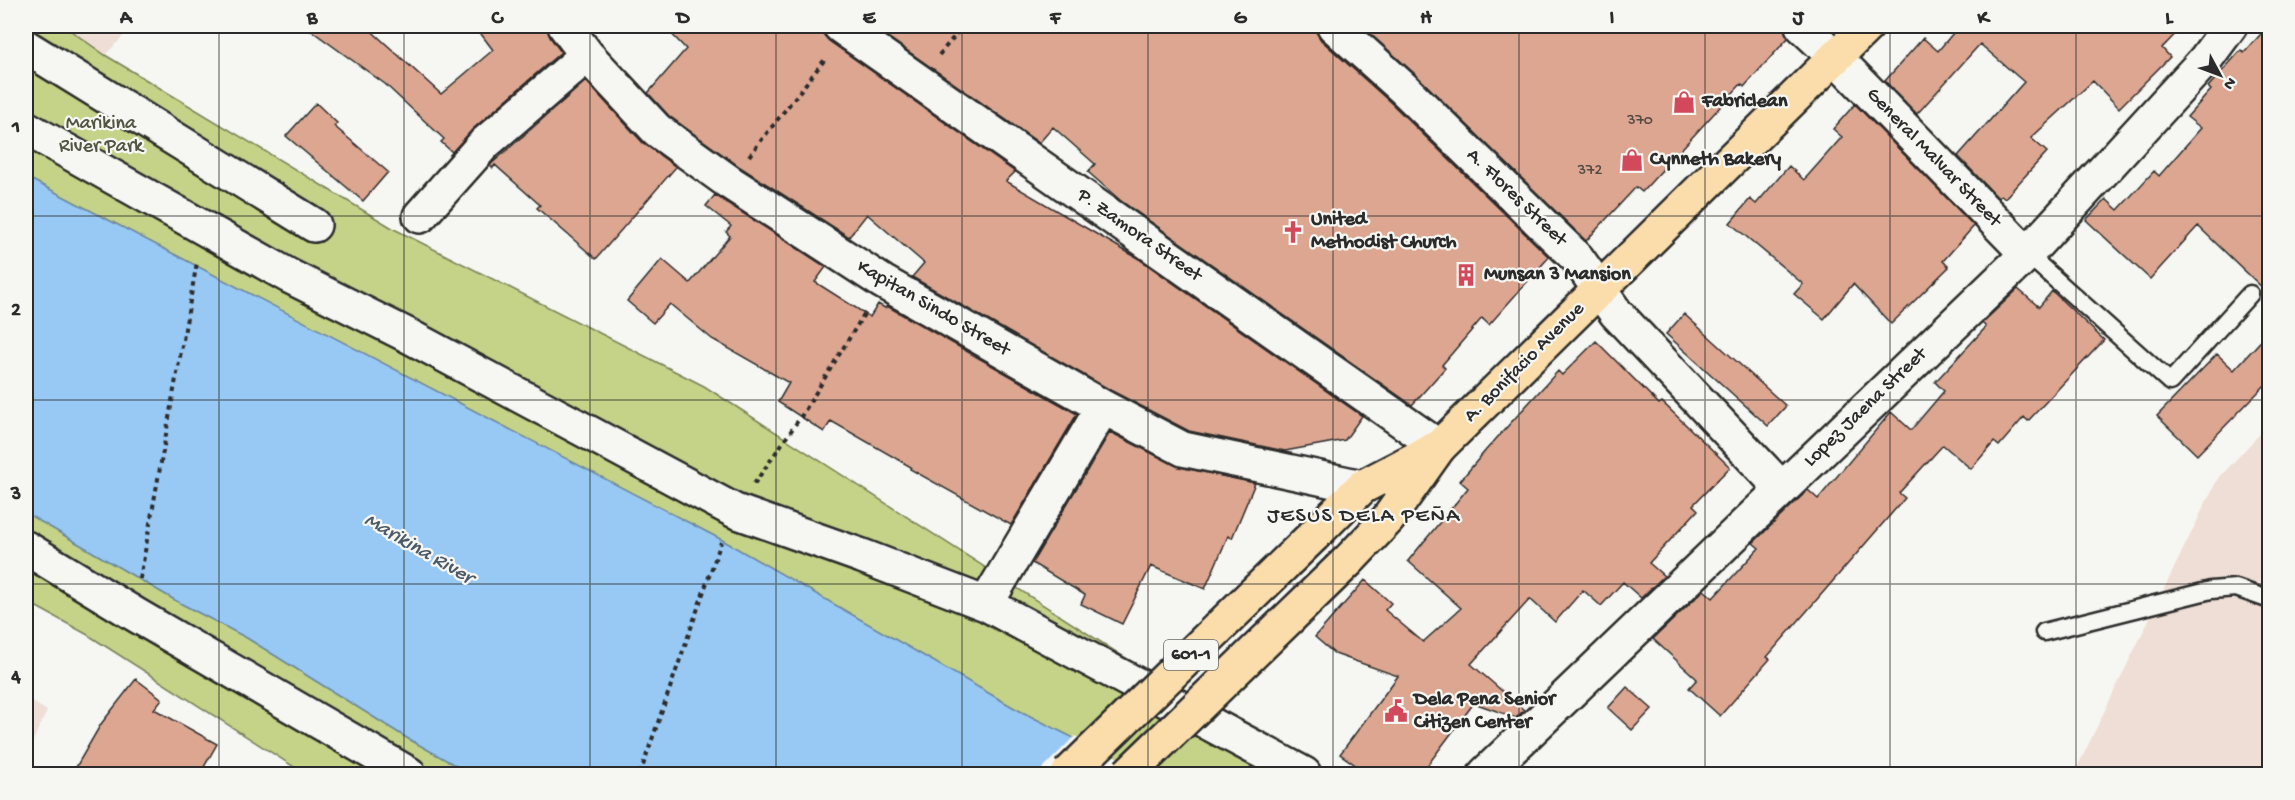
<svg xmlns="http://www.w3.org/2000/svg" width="2295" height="800" viewBox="0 0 2295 800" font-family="'Gochi Hand',sans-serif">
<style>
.built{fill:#eeded5}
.green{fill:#c4d387;stroke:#787f59;stroke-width:1.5}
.water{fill:#98c9f4;stroke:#6c8aa4;stroke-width:1.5}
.pier{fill:#f6f6f2}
.building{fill:#dca691;stroke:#2b2b2b;stroke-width:1.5}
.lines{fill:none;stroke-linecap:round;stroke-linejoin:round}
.lane-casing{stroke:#2b2b2b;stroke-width:21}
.street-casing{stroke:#2b2b2b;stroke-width:38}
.primary-casing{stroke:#2b2b2b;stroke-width:38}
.path{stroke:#2b2b2b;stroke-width:4;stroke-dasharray:4.5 4.5;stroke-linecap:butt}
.lane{stroke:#f6f6f2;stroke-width:16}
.street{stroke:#f6f6f2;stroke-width:33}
.primary{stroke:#faddab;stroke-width:33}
.primary-bridge-casing{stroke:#2b2b2b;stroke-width:38;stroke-linecap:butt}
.primary-bridge{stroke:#faddab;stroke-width:33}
.grid{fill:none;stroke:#2b2b2b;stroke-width:1.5;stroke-opacity:0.55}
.labels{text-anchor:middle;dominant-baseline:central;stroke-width:4.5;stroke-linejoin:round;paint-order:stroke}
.number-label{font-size:16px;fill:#574a44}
.shield{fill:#f6f6f2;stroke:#686867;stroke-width:1.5}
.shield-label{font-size:18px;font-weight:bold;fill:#2b2b2b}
.poi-label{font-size:20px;font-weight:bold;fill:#2b2b2b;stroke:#f6f6f2;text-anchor:start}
.park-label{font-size:20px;fill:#515542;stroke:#f6f6f2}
.street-label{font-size:20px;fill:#2b2b2b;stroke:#f6f6f2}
.water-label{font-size:21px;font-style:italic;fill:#4c5a67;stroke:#f6f6f2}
.quarter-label{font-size:22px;letter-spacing:1.5px;fill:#2b2b2b;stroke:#f6f6f2}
.neatline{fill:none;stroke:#2b2b2b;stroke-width:2}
.grid-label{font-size:20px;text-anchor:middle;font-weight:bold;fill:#2b2b2b}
</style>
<rect width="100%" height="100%" fill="#f6f6f2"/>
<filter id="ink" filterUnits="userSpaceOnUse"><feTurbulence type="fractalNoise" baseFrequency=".0167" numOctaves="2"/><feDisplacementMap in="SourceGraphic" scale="12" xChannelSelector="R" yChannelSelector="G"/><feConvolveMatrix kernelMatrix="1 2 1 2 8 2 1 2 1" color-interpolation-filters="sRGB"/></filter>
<g filter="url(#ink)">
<path class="built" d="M64,26H133L105,55Z
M2269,424V774H2074L2217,480Z
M26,698L47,711L26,755Z"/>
<path class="green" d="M26,26H64L105,55L394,229L704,386L1141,668L1227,720L1332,774H1145L1016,709L722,540L26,177Z
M26,513L180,603L247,638L407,738L471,774H305L88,635L26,601Z"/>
<path class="water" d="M26,177L722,540L1016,709L1145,774H471L407,738L247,638L180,603L26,513Z"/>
<path class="pier" d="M1075,736L1147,772L1148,774H1037Z"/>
<path class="building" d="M305,26H366L441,94L493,50L475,26H547L550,37L561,52L473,129L452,152L441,142L444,139L385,84Z
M664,26H821L823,34L829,41L1015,172L1006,181L1139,259L1362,416L1345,440L1285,451L1189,431L1112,391L912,277L924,263L867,214L849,237L740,167L669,116L648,93L686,49Z
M872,26H1316V32L1321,40L1390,102L1549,257L1489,325L1482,318L1442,365L1445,368L1412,405L1121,201L1088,172L1095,164L1053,127L1039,143Z
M1361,26H1784L1788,38L1744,87L1741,84L1642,192L1636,187L1586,241L1416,75Z
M1959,26H2183L2162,48L2170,57L2119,108L2093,81L2031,138L2047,152L2005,198L2001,195L1998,198L1958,156L2024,82L1980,44L1917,114L1885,81L1923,38L1938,51Z
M2268,26H2270V295L2198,226L2150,279L2086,220L2106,199L2118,210L2154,171L2159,176L2201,128L2187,117L2211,90L2208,87L2241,50L2244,53Z
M586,81L643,143L676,167L596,259L537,208L540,205L495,165L493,168L490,165Z
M316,103L337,123L334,126L388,172L363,201L286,136Z
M1855,104L1974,226L1943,261L1949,267L1891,324L1853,284L1824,319L1794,294L1803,284L1730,223L1750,199L1756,204L1789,166L1804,180L1842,137L1833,129Z
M715,195L826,267L815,282L870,317L878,304L885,308L887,306L1077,414L1011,525L910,469L911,467L831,421L824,432L778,402L789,383L712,339L670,304L653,323L627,301L662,259L690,283L730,236L726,232L731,226L706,206Z
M2018,289L2039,307L2052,291L2104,340L2028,421L2024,417L1999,446L1994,442L1971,469L1943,445L1899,493L1905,498L1767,657L1770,659L1720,716L1689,688L1697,679L1653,639L1704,590L1713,598L1759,548L1753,543L1808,490L1818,499L1891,412L1911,430L1944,391L1935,382L1986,327L1982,323Z
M1684,314L1786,406L1768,426L1666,334Z
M2270,331V380L2197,455L2157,416L2217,354L2234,370Z
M1596,341L1659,404L1662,402L1730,467L1693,505L1698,510L1649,563L1664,576L1641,598L1623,582L1601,606L1583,590L1555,622L1530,599L1471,664L1524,710L1516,718L1474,703L1421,774H1368L1340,754L1398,676L1335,654L1315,637L1365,580L1391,603L1385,610L1423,642L1461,608L1408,561L1468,488L1460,481L1486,450L1558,371L1562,375Z
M1110,432L1179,467L1255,483L1232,538L1228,536L1205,589L1151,566L1122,624L1081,604L1085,595L1032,563Z
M136,679L162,699L154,709L217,744L200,774H72L101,724Z
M1627,687L1652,709L1632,730L1608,708Z"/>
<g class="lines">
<g class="lane-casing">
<path id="lane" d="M2027,254L2170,382L2250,294
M2044,632L2211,590L2236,588L2270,600"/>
</g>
<g class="street-casing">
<path id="street" d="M565,26L587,55L657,130L729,182L883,282L1103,407L1183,449L1362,487
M840,26L1439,447
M1334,26L1403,88L1577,258L1616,313L1782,489
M1802,26L1835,57L2027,254
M26,47L314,225
M26,128L289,276L407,335L735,511L862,556L986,604L1304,774
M420,216L485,143L587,55
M26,548L136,615L409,774
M986,604L1103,407
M1485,774L2027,254L2205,60L2230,26"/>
</g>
<g class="primary-casing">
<path id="primary" d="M1314,535L1362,487L1435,449
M1349,560L1388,519L1439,447L1867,26"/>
</g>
<path class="path" d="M939,55L963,26
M749,156L826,58
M754,484L802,415L866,311
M140,579L197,262
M640,774L721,542"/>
<use href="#lane" class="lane"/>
<use href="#street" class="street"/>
<use href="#primary" class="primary"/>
<g class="primary-bridge-casing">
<path id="primary-bridge" d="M1068,774L1314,535
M1128,774L1349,560"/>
</g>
<use href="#primary-bridge" class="primary-bridge"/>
</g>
</g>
<path class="grid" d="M219,26V774M404,26V774M590,26V774M776,26V774M962,26V774M1148,26V774M1333,26V774M1519,26V774M1705,26V774M1890,26V774M2076,26V774M26,216H2270M26,400H2270M26,584H2270"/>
<defs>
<g id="shop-bare" transform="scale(1.8)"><path d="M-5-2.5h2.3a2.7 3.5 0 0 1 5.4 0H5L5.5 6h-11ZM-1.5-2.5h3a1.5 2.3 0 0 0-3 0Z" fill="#d1495b" stroke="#f6f6f2" stroke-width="2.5" paint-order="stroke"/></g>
<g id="church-bare" transform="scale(1.8)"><path d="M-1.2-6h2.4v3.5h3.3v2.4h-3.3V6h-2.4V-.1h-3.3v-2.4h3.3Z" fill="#d1495b" stroke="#f6f6f2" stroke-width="2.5" paint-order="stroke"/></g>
<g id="building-bare" transform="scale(1.8)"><path d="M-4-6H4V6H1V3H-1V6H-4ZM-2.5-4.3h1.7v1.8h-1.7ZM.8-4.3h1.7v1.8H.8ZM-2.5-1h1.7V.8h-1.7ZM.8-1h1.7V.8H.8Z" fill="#d1495b" stroke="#f6f6f2" stroke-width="2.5" paint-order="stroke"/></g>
<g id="civic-bare" transform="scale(1.8)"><path d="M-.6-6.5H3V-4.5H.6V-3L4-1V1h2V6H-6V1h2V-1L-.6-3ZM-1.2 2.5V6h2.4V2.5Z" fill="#d1495b" stroke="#f6f6f2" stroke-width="2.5" paint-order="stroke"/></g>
</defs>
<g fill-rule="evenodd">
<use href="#shop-bare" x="1684" y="102"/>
<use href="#shop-bare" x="1632" y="160"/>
<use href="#church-bare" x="1293" y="232"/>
<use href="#building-bare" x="1466" y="275"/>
<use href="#civic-bare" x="1396" y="711"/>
</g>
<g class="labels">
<g class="number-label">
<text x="1640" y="121">370</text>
<text x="1590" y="171">372</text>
</g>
<rect class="shield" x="1164" y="640" width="54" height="30" rx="4.5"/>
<g class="shield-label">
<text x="1191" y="655">601-1</text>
</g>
<g class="poi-label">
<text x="1702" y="102">Fabriclean</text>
<text x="1650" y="160">Cynneth Bakery</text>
<text x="1311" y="220">United<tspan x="1311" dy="23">Methodist Church</tspan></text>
<text x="1484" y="275">Munsan 3 Mansion</text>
<text x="1414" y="700">Dela Pena Senior<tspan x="1414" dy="23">Citizen Center</tspan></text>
</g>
<g class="park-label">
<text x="101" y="124">Marikina<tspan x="101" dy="23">River Park</tspan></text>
</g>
<g class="street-label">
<text transform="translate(1933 158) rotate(46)">General Malvar Street</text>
<text transform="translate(1516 198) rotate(44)">A. Flores Street</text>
<text transform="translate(1139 236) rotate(35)">P. Zamora Street</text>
<text transform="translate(933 309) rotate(30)">Kapitan Sindo Street</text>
<text transform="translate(1525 363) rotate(-45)">A. Bonifacio Avenue</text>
<text transform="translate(1866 408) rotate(-44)">Lopez Jaena Street</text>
</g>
<g class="water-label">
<text transform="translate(418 550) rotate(30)">Marikina River</text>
</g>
<g class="quarter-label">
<text x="1364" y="517">JESUS DELA PEÑA</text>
</g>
</g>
<rect width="2295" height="800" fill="none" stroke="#f6f6f2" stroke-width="66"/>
<g transform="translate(2220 75) rotate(131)" stroke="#f6f6f2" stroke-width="4.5" paint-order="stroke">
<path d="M0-4.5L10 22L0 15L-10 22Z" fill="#2b2b2b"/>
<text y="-9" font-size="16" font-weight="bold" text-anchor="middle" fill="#2b2b2b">N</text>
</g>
<rect x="33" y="33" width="2229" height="734" class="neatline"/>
<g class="grid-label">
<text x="126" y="23">A</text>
<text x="312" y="23">B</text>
<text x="497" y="23">C</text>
<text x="683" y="23">D</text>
<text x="869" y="23">E</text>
<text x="1055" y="23">F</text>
<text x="1240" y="23">G</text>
<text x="1426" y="23">H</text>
<text x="1612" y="23">I</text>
<text x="1798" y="23">J</text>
<text x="1983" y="23">K</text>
<text x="2169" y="23">L</text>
<text x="16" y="132">1</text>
<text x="16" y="315">2</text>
<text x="16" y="499">3</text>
<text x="16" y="682">4</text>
</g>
</svg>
